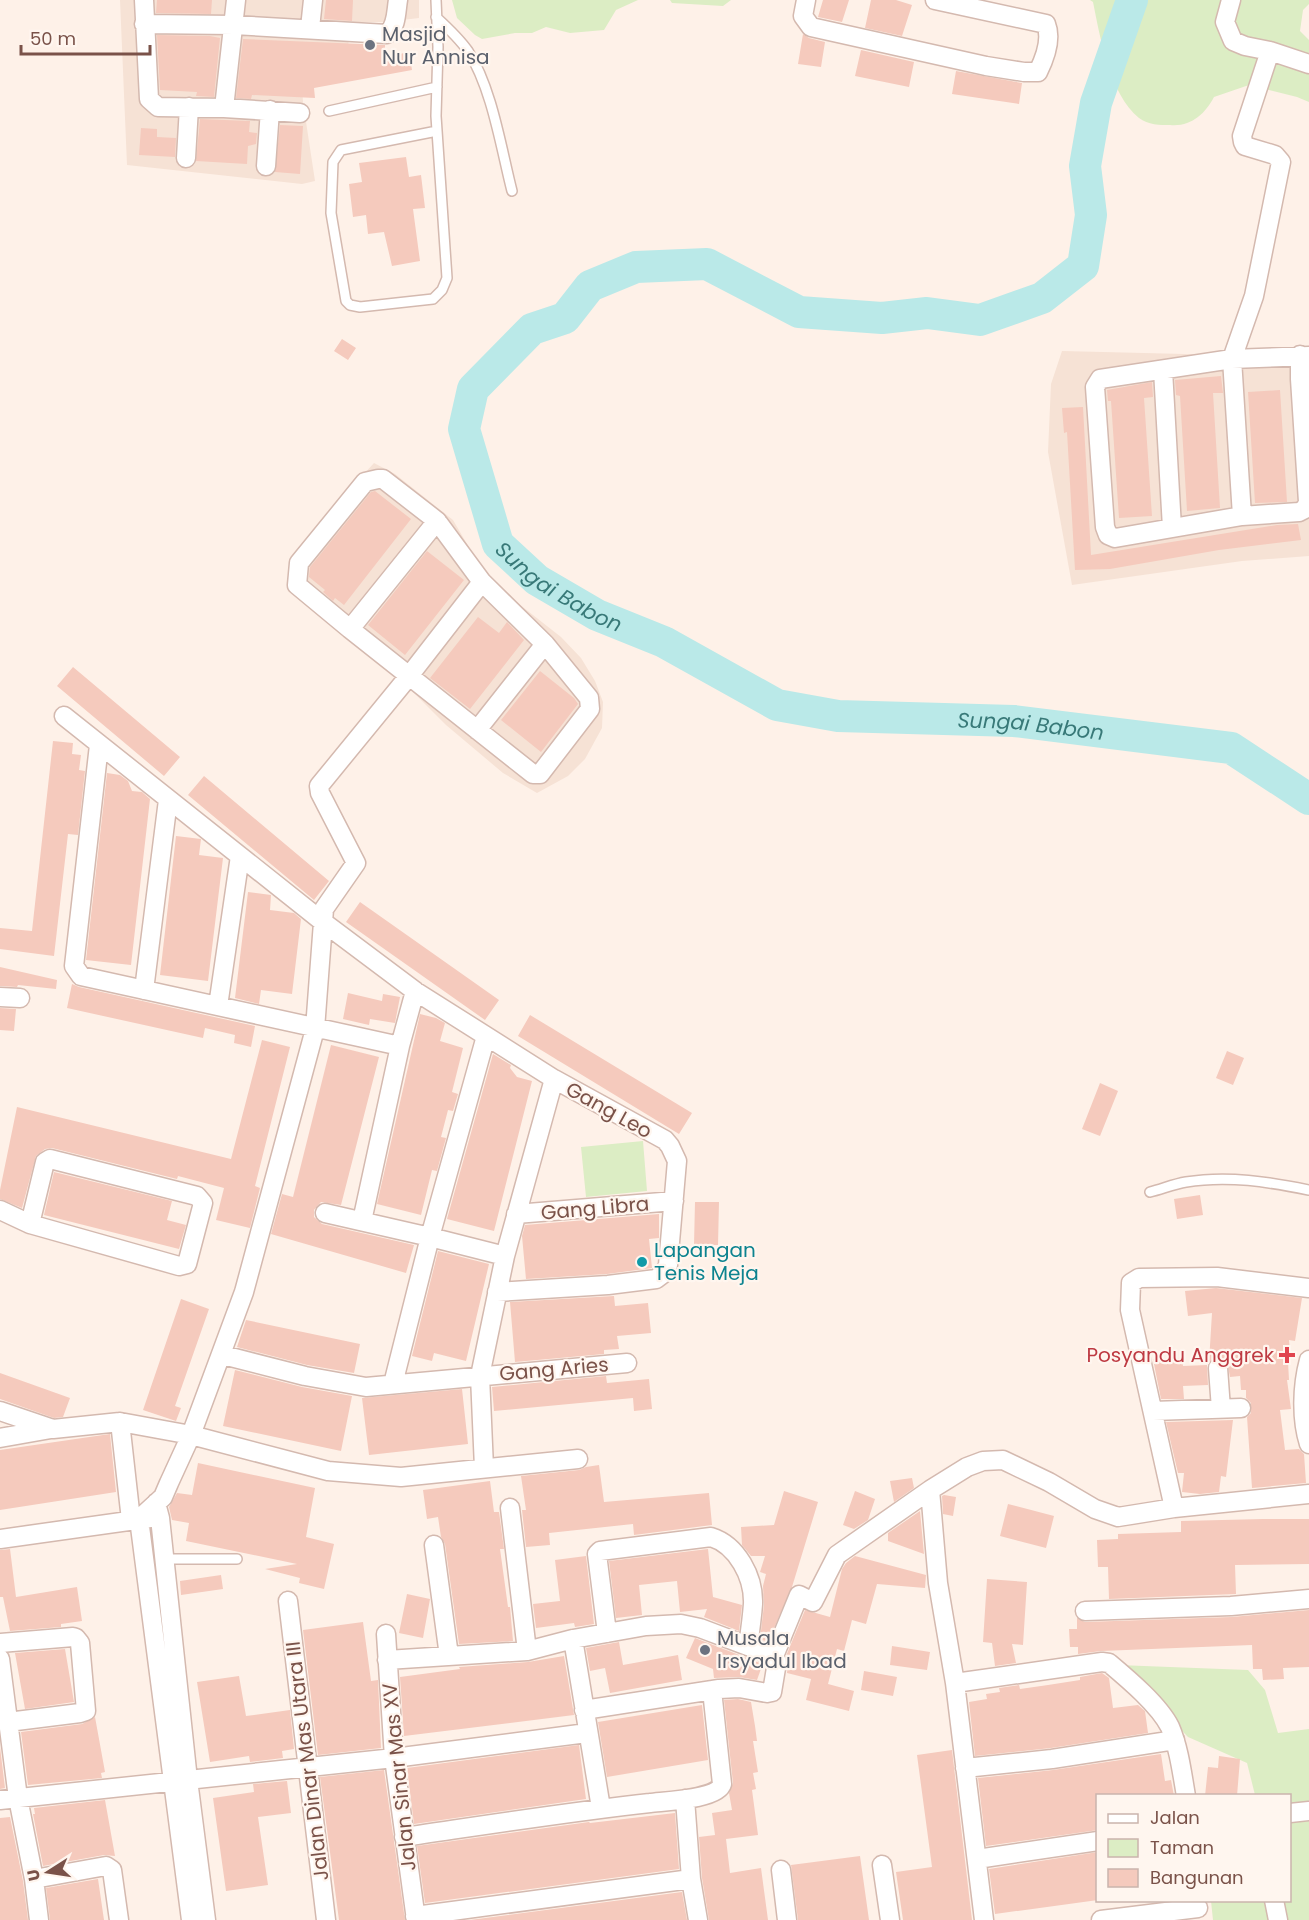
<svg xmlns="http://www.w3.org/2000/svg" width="1309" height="1920" viewBox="0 0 1309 1920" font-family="Poppins,sans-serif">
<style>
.residential{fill:#f6e2d5}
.green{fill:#dcedc4}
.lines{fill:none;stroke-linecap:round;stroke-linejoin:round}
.river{stroke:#bae9e8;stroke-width:32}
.building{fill:#f5cabd}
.lane-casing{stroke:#d4b9af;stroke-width:12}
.street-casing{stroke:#d4b9af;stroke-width:21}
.lane{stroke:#fff;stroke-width:9}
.street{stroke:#fff;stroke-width:18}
.worship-dot{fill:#6b7280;stroke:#fff6ef;stroke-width:2}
.culture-dot{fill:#0f9aa8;stroke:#fff6ef;stroke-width:2}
.health-dot{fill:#e0444e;stroke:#fff6ef;stroke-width:2}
.labels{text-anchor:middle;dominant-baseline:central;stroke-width:4.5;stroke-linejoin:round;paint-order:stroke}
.worship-label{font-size:20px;fill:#5b616d;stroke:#fff6ef;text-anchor:start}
.street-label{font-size:20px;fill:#7a5249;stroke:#fff6ef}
.culture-label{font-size:20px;fill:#0d838f;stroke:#fff6ef;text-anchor:start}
.health-label{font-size:20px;fill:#be3a42;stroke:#fff6ef;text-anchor:end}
.water-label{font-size:21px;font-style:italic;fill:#387978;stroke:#fff6ef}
</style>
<rect width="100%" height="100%" fill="#fef1e8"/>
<path class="residential" d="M120,0H419V18L386,22H348L349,61L301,68L303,102L315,181L302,184L127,165Z
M1062,351L1226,355L1309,365V556L1242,561L1072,585L1048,452L1051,384Z
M374,463L395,474L453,520L481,568L506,594L561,637L581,658L595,681L603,702L602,728L585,759L568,776L537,793L503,773L446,725L400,679L315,610L293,561L340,500Z"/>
<path class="green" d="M452,0H638L616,10L604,30L570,33L546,27L532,33H515L482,39L475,35L457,18Z
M670,0H731L723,6L672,3Z
M1090,0H1309V4L1303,10L1300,31L1309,40V102L1297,97L1249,85L1214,97C1205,114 1191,127 1170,125C1160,125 1148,125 1139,118C1110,95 1100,37 1093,2Z
M643,1141L647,1191L586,1197L581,1147Z
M1118,1665L1248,1670L1265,1690L1278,1733L1309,1729V1801L1290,1804V1796L1255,1795L1247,1763L1188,1737Z
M1309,1821V1920H1213L1211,1901L1290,1900V1823Z"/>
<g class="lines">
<path class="river" id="s1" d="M1132,0L1096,103L1085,166L1091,215L1083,266L1042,298L980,320L927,313L882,318L799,312L707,264L636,267L590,286L565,318L532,329L473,389L464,429L498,544L537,580L597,615L664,642L777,705L838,716L1014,721L1231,748L1309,799"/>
</g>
<path class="building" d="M157,0H212L211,14L156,13Z
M326,0H353L352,21L324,19Z
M823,0H849L842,22L818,17Z
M871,0H896L912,5L902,36L865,28Z
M803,34L809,38L825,42L821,67L798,64Z
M157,35L210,36L220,38L214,97L196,96L197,92L160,90Z
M243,39L385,45V57L409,52L412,70L314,88L315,98L252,95L251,99L236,98Z
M861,50L914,62L909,87L855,76Z
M956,71L1022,83L1019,104L952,94Z
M200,119L250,121L249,132L257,133L256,144L248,146L247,164L196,161Z
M280,125L303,126L300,174L275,172Z
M141,128L157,129V137L176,138L175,157L139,155Z
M406,157L409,177L421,175L425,208L413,209L420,261L392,266L384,232L368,234L366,215L353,217L349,184L362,182L359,163Z
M342,339L356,348L348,360L334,351Z
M1221,376L1223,393H1213L1220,508L1187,511L1180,396L1176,395L1175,380Z
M1152,382L1153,397L1144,398L1152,516L1119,518L1111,401H1108L1107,390Z
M1280,390L1287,502L1255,503L1248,392Z
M1083,407L1091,555L1277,525L1298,524L1301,540L1219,550L1110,569L1075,570L1067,432L1064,433L1062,408Z
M375,491L411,519L344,605L335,598L333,601L323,592L325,590L309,577L310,567L371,492Z
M427,551L464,580L405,655L368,625Z
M478,617L499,633L507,622L524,640L470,709L430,678Z
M73,667L180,757L164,776L57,686Z
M540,671L574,698L578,704L541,752L501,720Z
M53,741L73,743L72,754L81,755L79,770L85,771L78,835L68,834L54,956L0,949V928L32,931Z
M107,773L120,775L128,781L132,791L142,792L150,799L131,965L86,960Z
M204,776L329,881L314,900L188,795Z
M176,836L201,839L199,855L223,858L208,981L160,975Z
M248,892L271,895L270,910L294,913L301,919L292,994L261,990L259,1004L235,998Z
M360,902L499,1000L485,1020L346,922Z
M0,967L57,980L56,989L18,985L17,987L0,986Z
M72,984L79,987L255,1026L251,1047L234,1043L235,1035L205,1028L203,1038L67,1008Z
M348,993L382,1001L383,994L400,997L395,1023L370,1019L369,1025L343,1019Z
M0,1008L16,1009L14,1031L0,1030Z
M420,1014L436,1018L445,1023L440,1041L463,1048L452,1092L458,1094L453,1111L448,1110L441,1137L446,1138L437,1171L432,1170L421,1215L377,1204Z
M530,1015L692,1113L679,1134L518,1036Z
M262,1040L290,1047L255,1186L260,1188L250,1228L216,1220L224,1188L178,1176L177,1179L52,1148L45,1149L36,1156L22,1208L0,1199V1190L17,1107L231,1159Z
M331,1045L379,1057L341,1205L321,1202L314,1210V1217L322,1224L414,1245L406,1273L271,1234L282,1194L293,1197Z
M1227,1051L1244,1058L1233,1085L1216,1078Z
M493,1054L511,1065L510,1068L517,1077L532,1081L494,1231L447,1219Z
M1100,1083L1118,1091L1100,1136L1082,1129Z
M54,1172L172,1201L167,1220L186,1225L179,1249L44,1215Z
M1200,1195L1203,1215L1177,1219L1174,1199Z
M695,1202H719L718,1245H694Z
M659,1214V1238L649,1239L652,1268L607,1274L526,1279L522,1236L525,1225Z
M438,1251L489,1264L466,1361L434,1353L432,1361L412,1356Z
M1216,1288L1302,1298L1295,1341L1289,1340L1291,1362H1288L1289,1380H1287L1291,1409L1280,1410L1285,1450L1299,1449L1304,1454L1306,1483L1252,1488L1247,1417L1251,1413V1403L1246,1398V1390H1241L1240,1376L1230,1377L1227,1361L1218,1357L1209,1362L1212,1313L1188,1316L1185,1291Z
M614,1296L615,1306L648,1303L651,1333L617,1336L619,1349L604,1350V1354L515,1362L510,1302Z
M181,1299L209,1309L175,1406L181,1408L176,1421L143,1410Z
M246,1320L360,1344L354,1373L307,1365L237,1347Z
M1182,1358L1183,1366L1207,1365L1208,1385L1183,1386L1184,1399H1161L1153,1359Z
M235,1370L302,1387L352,1396L341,1451L223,1426Z
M0,1373L70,1398L63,1417L54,1418L0,1399Z
M606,1376L607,1383L649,1379L652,1409L634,1411L633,1398L494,1411L492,1387Z
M462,1389L468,1444L369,1455L362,1398Z
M1233,1420L1226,1477L1221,1476L1219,1492L1200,1494L1182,1492L1184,1473H1178L1166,1422Z
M110,1434L116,1492L0,1510V1450Z
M198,1463L315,1488L306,1537L334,1544L324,1589L299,1583L300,1578L265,1569L297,1564L186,1541L189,1523L172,1520L169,1507L177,1493L192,1495Z
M599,1465L604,1502L709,1493L712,1525L634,1535L633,1524L549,1533L550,1545L526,1547L522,1510H526L521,1476L579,1470L586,1467Z
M912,1478L914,1488L894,1502L890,1481Z
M490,1481L494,1512H499L504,1549H500L508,1607H510L513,1641L459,1644L445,1544L441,1537L438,1517L427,1519L423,1490Z
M784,1491L818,1502L792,1587L768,1642L760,1639L764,1605L763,1586L766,1574L760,1572L765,1556H751L742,1545L741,1527L774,1525Z
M855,1491L875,1499L868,1520L854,1529L843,1525Z
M944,1495L956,1497L953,1516L943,1514L942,1496Z
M1008,1504L1054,1516L1046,1548L1000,1536Z
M920,1511L924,1554L888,1541V1533Z
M1263,1519H1309V1564L1235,1565L1236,1594L1109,1599L1108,1567H1098L1097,1540L1118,1539V1534L1181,1532V1521Z
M10,1549L16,1597L77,1587L82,1621L61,1624V1627L10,1631L3,1597H0V1550Z
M708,1549L713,1597L742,1605L739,1631L704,1617L707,1609L680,1612L677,1581L639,1585L642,1615L616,1618L609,1561Z
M586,1556L594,1624L575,1627L574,1623L536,1628L533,1604L560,1601L555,1560Z
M855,1556L926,1575L925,1588L877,1584L866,1624L852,1620L844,1651L837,1649L828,1684L854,1691L849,1711L806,1700L811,1679L787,1673L788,1663L786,1656L805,1610L830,1617L842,1569L846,1563Z
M221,1575L223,1589L181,1595L180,1581Z
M987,1579L1027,1582L1023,1645L1012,1644L1016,1663L995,1666L992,1643L983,1642Z
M407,1594L430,1599L423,1638L399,1633Z
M1309,1610V1667L1283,1668L1284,1679L1263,1680L1262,1669H1253L1252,1645L1101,1651L1078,1654V1647H1070L1069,1629H1077V1618L1085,1622L1232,1617Z
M363,1622L371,1681L378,1680L381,1748L318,1755L303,1630Z
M695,1638L765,1665V1667L762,1666L757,1680L739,1677L714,1678L713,1669L686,1658Z
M619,1642L623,1665L678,1655L682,1680L610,1693L605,1668L590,1671L586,1648Z
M892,1646L930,1652L927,1670L890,1665Z
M65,1649L74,1702L25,1709L15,1653Z
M564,1656L574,1715L404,1736L400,1677L460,1669L459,1667L528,1662Z
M864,1671L897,1677L893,1696L861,1690Z
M1102,1673L1109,1678L1113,1708L1138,1705L1145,1711L1148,1733L1051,1748L975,1756L969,1702L987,1699L986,1694L1000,1692L999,1688L1019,1685L1020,1689L1048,1685L1080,1680V1677Z
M239,1676L246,1716L290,1710L294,1749L282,1751L283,1758L250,1762L249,1756L210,1762L197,1682Z
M738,1699L751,1702L755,1726L757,1741H753L758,1772L753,1773L756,1789L752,1790L758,1835L726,1839L730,1873L761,1868L768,1920H709L702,1878L699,1837L715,1835L712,1813L732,1810L729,1793L733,1783L724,1700Z
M702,1705L708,1760L607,1777L598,1722Z
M95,1717L105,1772L101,1773L102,1778L28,1785L21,1732L82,1724Z
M579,1745L586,1799L414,1824L407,1768Z
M0,1747L5,1788L0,1789Z
M952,1750L972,1920H903L896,1872L932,1867L917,1755Z
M1161,1754L1165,1781L1171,1780L1174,1796H1098V1830L986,1846L978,1778L1053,1770Z
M1219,1756L1240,1759L1237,1796H1205L1208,1767L1218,1768Z
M384,1770L405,1920H339L320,1777Z
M287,1781L291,1813L258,1817L268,1885L226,1891L213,1798L254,1792L253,1784Z
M105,1800L115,1856L104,1855L43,1866L33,1814H35L34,1808Z
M675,1813L679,1869L425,1903L417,1846L589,1822L590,1823Z
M10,1817L23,1881L28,1920H0V1818Z
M1098,1852V1900L995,1914L989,1869Z
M860,1856L869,1920H798L791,1865Z
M98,1879L104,1920H50L46,1888Z
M682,1892L687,1920H470Z"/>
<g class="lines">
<g class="lane-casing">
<path id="lane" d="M436,0L438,47L436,116L447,278L442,290L433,299L360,307L350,305L346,301L331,213L333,162L341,150L437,131
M436,17C448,28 459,38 468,51C492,88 501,148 512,191
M329,111L437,87
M1150,1192C1162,1189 1174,1184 1186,1182C1228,1175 1269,1182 1309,1190
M164,1559H237"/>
</g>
<g class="street-casing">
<path id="street" d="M144,0L149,99L158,107L224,108L300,113
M806,0L803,16L811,27L986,66L1024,72H1038C1045,58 1052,39 1046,24L935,0
M1231,0L1225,22L1233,41L1245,46L1270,51L1309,64
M144,24L234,25L387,34C397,27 396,11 398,0
M310,28L313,0
M1270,51L1242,136L1243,142L1245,146L1275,155L1281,162L1254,296L1232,359L1242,516L1299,512L1305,509L1308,502L1300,379V355
M224,108L236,0
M186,158L189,107
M266,166L270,110
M1163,370L1172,528
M378,479H383L437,521L482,582L545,644L589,698L590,709L540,774H533L350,629L297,585L299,563L365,482Z
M1242,516L1115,538L1108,535L1105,527L1095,387L1100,379L1232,359L1309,356
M350,629L437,521
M64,716L323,922L415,991L554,1079L665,1140L670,1146L677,1161L668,1265L664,1273L656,1279L608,1285L497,1292
M477,730L545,644
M99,745L74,966L81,976L400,1046
M144,990L168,800
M0,997L20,998
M218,1006L240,856
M0,1210L30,1224L179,1266L187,1264L203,1203L197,1196L50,1159L45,1162L30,1224
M325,1213L430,1237L505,1256
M516,1214L674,1201
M362,1221L400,1046L415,991
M223,1355L305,1376L366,1387L627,1363
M1309,1360C1302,1386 1301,1419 1309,1444
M1218,1368L1221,1409
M393,1384L430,1237L486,1036
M0,1411L53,1429L120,1422L191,1435L328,1471L401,1477L578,1459
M1153,1411L1241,1408
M120,1422L131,1520
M0,1438L51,1429
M484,1468L480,1376L505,1256L554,1079
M930,1490L938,1583L955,1683L984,1920
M156,1503L160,1518L188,1780L206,1920
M510,1508L527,1651
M1174,1508L1130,1310L1131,1283L1139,1278L1217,1277L1309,1288
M0,1539L150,1518
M434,1545L449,1656
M288,1601L326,1920
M1085,1611L1231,1606L1309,1599
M607,1633L597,1554L600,1551L711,1537C737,1545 754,1577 753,1604C752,1618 750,1632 748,1646
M386,1634L394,1758L416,1920
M573,1639L601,1808
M0,1643L73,1637L76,1638L80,1643L86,1711L80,1713L8,1722
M0,1659L18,1798L34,1879
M387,1660L527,1651L573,1639L646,1626L681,1624L700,1628L774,1656
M955,1683L1102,1662L1109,1663C1128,1679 1159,1705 1170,1727C1179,1748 1182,1773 1186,1796
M584,1710L719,1689L739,1688L767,1693L772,1692L777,1662L774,1656L799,1595L813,1602L837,1555L930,1490L967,1467L983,1461L1003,1460L1049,1482L1095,1509L1118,1517L1174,1508L1309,1494
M965,1768L1052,1759L1175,1740
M685,1799L691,1879L698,1920
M0,1800L394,1758L587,1733
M1290,1813L1309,1811
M404,1837C486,1825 568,1812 650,1803C665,1801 718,1799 722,1784L712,1690
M977,1859L1098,1841
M882,1865L890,1920
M781,1870L787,1920
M1274,1900L1278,1920
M415,1916L691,1879
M39,1920L34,1879L106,1866L112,1870L119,1920
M191,1920L139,1519L163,1497L169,1483L191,1435L244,1292L315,1029L324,909L356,863L320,793L319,786L409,676L482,582
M1101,1920L1198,1908"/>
</g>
<use href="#lane" class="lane"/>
<use href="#street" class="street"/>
</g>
<g class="worship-dot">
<circle cx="370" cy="45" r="6"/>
<circle cx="705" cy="1650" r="6"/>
</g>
<circle class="culture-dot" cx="642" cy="1262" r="6"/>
<path class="health-dot" d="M1284 1346h6v6h6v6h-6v6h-6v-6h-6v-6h6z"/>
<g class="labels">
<g class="worship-label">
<text x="382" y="34">Masjid<tspan x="382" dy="23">Nur Annisa</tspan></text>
<text x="717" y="1638">Musala<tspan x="717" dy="23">Irsyadul Ibad</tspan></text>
</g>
<g class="street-label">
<text transform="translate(609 1110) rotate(29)">Gang Leo</text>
<text transform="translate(595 1208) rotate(-5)">Gang Libra</text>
<text transform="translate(554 1369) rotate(-5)">Gang Aries</text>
<text transform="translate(307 1761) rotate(-97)">Jalan Dinar Mas Utara III</text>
<text transform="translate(399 1777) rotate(-96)">Jalan Sinar Mas XV</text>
</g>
<g class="culture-label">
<text x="654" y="1250">Lapangan<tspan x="654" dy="23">Tenis Meja</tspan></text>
</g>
<g class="health-label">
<text x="1274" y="1355">Posyandu Anggrek</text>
</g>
<g class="water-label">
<text stroke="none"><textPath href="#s1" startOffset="1194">Sungai Babon</textPath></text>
<text stroke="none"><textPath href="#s1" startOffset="1698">Sungai Babon</textPath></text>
</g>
</g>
<rect x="1096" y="1794" width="195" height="108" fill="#fff6ef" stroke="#cab4ad" stroke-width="1.5"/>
<rect x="1108" y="1814" width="30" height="9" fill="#ffffff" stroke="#cab4ad" stroke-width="1.5"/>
<text x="1150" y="1824" font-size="18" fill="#7a5249">Jalan</text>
<rect x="1108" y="1839" width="30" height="18" fill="#dcedc4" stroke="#cab4ad" stroke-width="1.5"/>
<text x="1150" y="1854" font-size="18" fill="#7a5249">Taman</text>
<rect x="1108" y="1869" width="30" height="18" fill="#f5cabd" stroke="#cab4ad" stroke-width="1.5"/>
<text x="1150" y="1884" font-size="18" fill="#7a5249">Bangunan</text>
<g transform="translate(48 1872) rotate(258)" stroke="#fff6ef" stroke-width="4.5" paint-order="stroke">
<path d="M0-4.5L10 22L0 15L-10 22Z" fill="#7a5249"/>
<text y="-9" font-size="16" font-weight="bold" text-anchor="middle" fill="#7a5249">U</text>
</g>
<path d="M21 45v9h129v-9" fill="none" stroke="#7a5249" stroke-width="3"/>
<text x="30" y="45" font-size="18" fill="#7a5249" stroke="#fff6ef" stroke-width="4.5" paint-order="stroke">50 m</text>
</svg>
